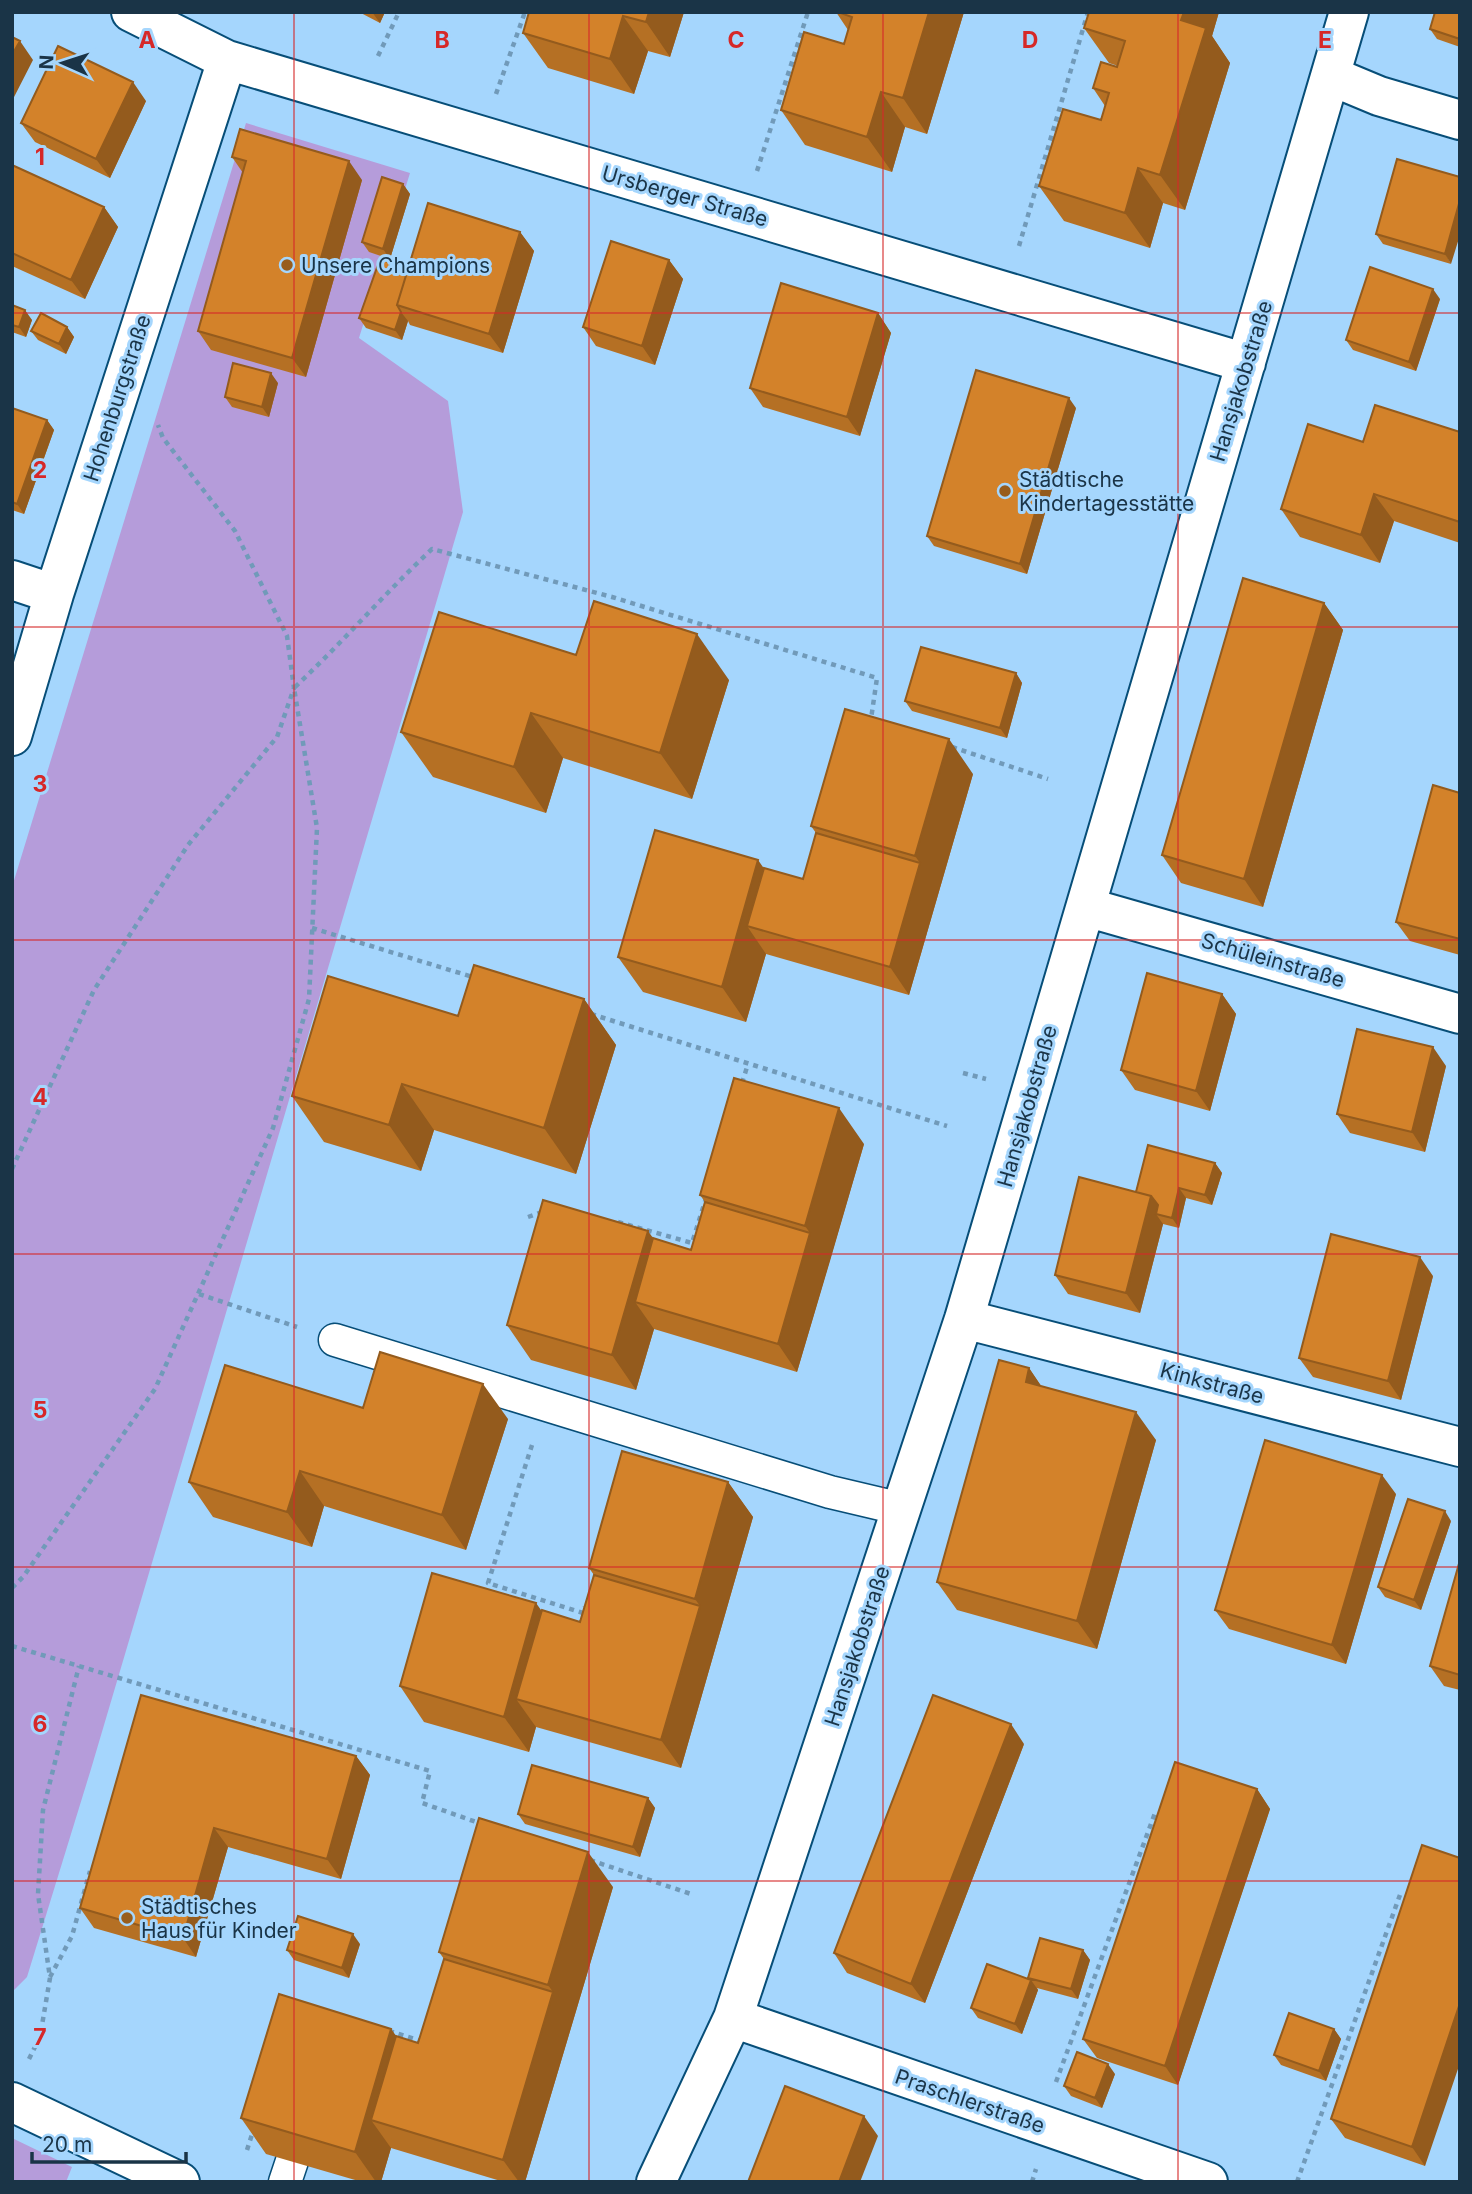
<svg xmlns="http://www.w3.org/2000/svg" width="1472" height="2194" viewBox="0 0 1472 2194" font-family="Inter,sans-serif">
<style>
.green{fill:#b59cda}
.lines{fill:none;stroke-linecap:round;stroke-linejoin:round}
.lane-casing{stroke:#074e78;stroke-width:35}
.street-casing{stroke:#074e78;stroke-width:42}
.path{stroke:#719ab9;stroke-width:4.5;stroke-dasharray:5 5;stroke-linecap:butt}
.lane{stroke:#fff;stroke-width:32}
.street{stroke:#fff;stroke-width:38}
.wall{fill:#b57024}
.shaded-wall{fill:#945b1d}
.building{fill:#d3822a;stroke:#945b1d;stroke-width:2}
.grid{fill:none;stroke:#d62828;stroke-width:2;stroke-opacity:0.55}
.poi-dot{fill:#985d1d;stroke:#a5d6fd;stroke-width:2.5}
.labels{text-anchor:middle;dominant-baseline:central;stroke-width:6;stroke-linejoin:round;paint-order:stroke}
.street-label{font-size:21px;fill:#1a3447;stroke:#a5d6fd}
.poi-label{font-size:21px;fill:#1a3447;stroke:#a5d6fd;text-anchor:start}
.grid-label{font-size:23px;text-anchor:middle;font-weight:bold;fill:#d62828;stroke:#a5d6fd;stroke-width:6;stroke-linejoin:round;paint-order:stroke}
</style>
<rect width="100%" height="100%" fill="#a5d6fd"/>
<path class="green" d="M246,123L410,173L359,338L448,401L463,512L91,1769L27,1977L12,1992V887Z
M12,2138L72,2167L66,2182H12Z"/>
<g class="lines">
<g class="lane-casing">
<path id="lane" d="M335,1340L830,1492L902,1509
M285,2182L292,2161"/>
</g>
<g class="street-casing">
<path id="street" d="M131,12L227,60L1246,363
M1331,76L1379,96L1460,120
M12,580L54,594
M12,736L54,594L227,60
M1086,907L1460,1014
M964,1319L1460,1447
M733,2018L1208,2182
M12,2102L180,2182
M656,2182L733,2018L964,1319L1349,12"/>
</g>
<path class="path" d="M378,56L399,12
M496,94L525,12
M757,171L808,12
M1019,246L1088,12
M952,747L1048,779
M312,928L476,978
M591,1014L947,1126
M963,1073L986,1079
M742,1083L748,1064
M12,1169L94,990L188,845L277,737L294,688L287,636L235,531L163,438L158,425
M528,1217L542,1212
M618,1222L692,1243L706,1198
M199,1294L297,1327
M532,1445L488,1583L583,1613L585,1607
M12,1588L23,1577L155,1389L273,1128L309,999L317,828L294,688C342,643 384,594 432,549L612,597L877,678L871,719
M12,1646L430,1771L422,1803L482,1824
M590,1860L691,1894
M50,1977L72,1936L90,1871
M389,2031L424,2042
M29,2059L40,2037L50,1978L38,1894L43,1810L79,1666
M1056,2082L1155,1813
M247,2150L254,2128
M1032,2182L1036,2169
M1297,2182L1401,1892"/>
<use href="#lane" class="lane"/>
<use href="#street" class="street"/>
</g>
<path class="wall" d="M359,12H385L380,23Z
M529,12H684L670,57L648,51L634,94L548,68L523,33Z
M836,12H964L927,134L905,127L892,172L805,145L781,110L844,44L848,30Z
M1089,12H1219L1212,36L1230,63L1185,210L1163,203L1150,248L1064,221L1039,186L1101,120L1105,106L1093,88L1117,67L1118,66L1109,63L1084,28Z
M1460,12V47L1437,39L1430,29Z
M146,101L110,178L35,142L21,123Z
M232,157L362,180L306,377L211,350L198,331L243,173Z
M1397,159L1451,264L1383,244L1376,234Z
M12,165L104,207L118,227L85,299L12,266Z
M403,184L410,194L390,259L369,252L362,242Z
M520,232L534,251L503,353L410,325L408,321L402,340L366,328L359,318L408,269Z
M669,260L683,279L655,365L596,346L583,327Z
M1440,299L1416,371L1353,350L1346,340Z
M12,305L32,320L26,337L12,332Z
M878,313L891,333L860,436L763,407L750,388Z
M67,327L74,337L66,354L38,340L31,331Z
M278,383L269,417L232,407L225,397Z
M12,408L47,420L54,430L24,514L12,510Z
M1076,408L1027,574L934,546L927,536Z
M1460,432V543L1394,521L1380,563L1300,537L1281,509L1363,442Z
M1324,603L1343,630L1263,907L1181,883L1162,855Z
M576,655L729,680L692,799L563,758L546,813L433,777L401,732Z
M1016,673L1022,683L1007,738L912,711L905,701Z
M973,774L909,995L766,954L746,1022L643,992L618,957L764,868L803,879L816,833L811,826Z
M1460,793V955L1410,941L1396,922Z
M1222,994L1236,1014L1210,1111L1135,1090L1121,1070Z
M584,999L616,1045L576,1174L434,1130L421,1171L324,1142L292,1096Z
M1446,1066L1425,1152L1350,1133L1337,1114Z
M864,1144L797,1372L654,1329L636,1390L531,1360L507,1325L653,1238L691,1250L705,1202L700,1195Z
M1215,1163L1222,1173L1212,1205L1186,1198L1179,1228L1163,1224L1140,1313L1068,1294L1055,1275L1136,1192Z
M1433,1276L1401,1400L1313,1377L1299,1358Z
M1029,1368L1041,1386L1156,1440L1097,1649L957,1610L937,1582Z
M508,1419L466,1550L324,1506L312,1547L213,1517L189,1482Z
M728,1482L753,1517L681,1768L536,1727L529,1752L424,1722L400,1686L542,1610L580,1622L594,1575L589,1568Z
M1396,1494L1346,1664L1229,1629L1215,1610Z
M1451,1521L1421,1610L1385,1597L1378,1587Z
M1460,1560V1690L1444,1686L1430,1666Z
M141,1695L356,1756L370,1775L341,1879L228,1847L196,1957L94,1928L80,1908Z
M1024,1744L925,2003L847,1973L834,1953Z
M1257,1789L1270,1809L1178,2085L1097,2058L1083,2039Z
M648,1798L655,1808L640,1857L525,1824L518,1814Z
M1460,1858L1425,2166L1345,2138L1331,2119Z
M613,1887L525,2182H504L391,2148L381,2182H362L266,2154L241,2118L391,2029L396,2036L418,2043L444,1959L439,1952Z
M360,1944L349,1978L294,1960L287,1950Z
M1083,1950L1090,1960L1078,1999L1037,1988L1038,1990L1022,2034L978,2018L971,2008L1029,1979Z
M1334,2029L1341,2039L1326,2081L1281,2065L1274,2055Z
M1115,2074L1102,2108L1071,2096L1064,2086Z"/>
<path class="shaded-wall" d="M372,12H385L380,23Z
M649,12H684L670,57L646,22Z
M929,12H964L927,134L903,98Z
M1184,12H1219L1212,36L1230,63L1185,210L1160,175L1181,20Z
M623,16L648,51L634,94L610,59Z
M20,41L33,60L12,101V55Z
M133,82L146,101L110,178L96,159Z
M881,92L905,127L892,172L867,137Z
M349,161L362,180L306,377L292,358Z
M1138,168L1163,203L1150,248L1125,213Z
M403,184L410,194L390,259L383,249Z
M1460,200V235L1451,264L1445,254Z
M104,207L118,227L85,299L71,280Z
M520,232L534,251L503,353L489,334Z
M669,260L683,279L655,365L642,346Z
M1433,289L1440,299L1416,371L1409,362Z
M25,310L32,320L26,337L19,327Z
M401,312L408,321L402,340L395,330Z
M878,313L891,333L860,436L847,417Z
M67,327L74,337L66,354L59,344Z
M271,373L278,383L269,417L262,407Z
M1069,398L1076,408L1027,574L1020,564Z
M47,420L54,430L24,514L17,504Z
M1374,494L1394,521L1380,563L1361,535Z
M1324,603L1343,630L1263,907L1244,879Z
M697,634L729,680L692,799L660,753Z
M1016,673L1022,683L1007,738L1000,728Z
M531,713L563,758L546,813L514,767Z
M949,739L973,774L909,995L890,967L920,863L915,856Z
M758,860L783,895L747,926L766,954L746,1022L722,987Z
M1222,994L1236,1014L1210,1111L1196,1091Z
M584,999L616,1045L576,1174L544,1128Z
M1433,1047L1446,1066L1425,1152L1412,1132Z
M402,1084L434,1130L421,1171L389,1125Z
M839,1108L864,1144L830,1261L805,1226Z
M1215,1163L1222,1173L1212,1205L1205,1195Z
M1179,1188L1186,1198L1179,1228L1172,1218Z
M1151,1196L1165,1215L1156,1214L1163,1224L1140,1313L1126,1293Z
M648,1231L673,1266L635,1302L654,1329L636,1390L612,1355Z
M810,1233L830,1261L797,1372L778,1344Z
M1420,1257L1433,1276L1401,1400L1388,1381Z
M1029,1368L1048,1396L1026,1382Z
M483,1384L508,1419L466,1550L442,1515Z
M1136,1412L1156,1440L1097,1649L1077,1621Z
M300,1471L324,1506L312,1547L287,1512Z
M1382,1475L1396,1494L1346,1664L1332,1645Z
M728,1482L753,1517L681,1768L661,1740L700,1606L695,1599Z
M1445,1511L1451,1521L1421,1610L1414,1600Z
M536,1603L561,1638L516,1699L536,1727L529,1752L504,1717Z
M1011,1724L1024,1744L925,2003L911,1984Z
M356,1756L370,1775L341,1879L327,1859Z
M1257,1789L1270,1809L1178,2085L1165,2066Z
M648,1798L655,1808L640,1857L633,1847Z
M214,1828L228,1847L196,1957L183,1938Z
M588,1852L613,1887L525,2182H519L503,2160L553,1992L548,1985Z
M353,1934L360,1944L349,1978L342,1968Z
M1083,1950L1090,1960L1078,1999L1071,1989Z
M1031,1980L1038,1990L1022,2034L1015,2024Z
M1460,2003V2063L1425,2166L1412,2147Z
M391,2029L416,2064L371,2120L391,2148L381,2182H376L355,2152Z
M1334,2029L1341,2039L1326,2081L1319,2071Z
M1108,2064L1115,2074L1102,2108L1095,2098Z
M864,2116L878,2136L860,2182H839Z"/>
<path class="building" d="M529,12H649L646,22L623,16L610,59L523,33Z
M838,12H929L903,98L881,92L867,137L781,110L804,32L844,44L852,17Z
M1089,12H1184L1181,20L1206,28L1160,175L1138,168L1125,213L1039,186L1063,109L1101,120L1109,93L1093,88L1101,62L1117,67L1125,41L1084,28Z
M1435,12H1460V39L1430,29Z
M12,37L20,41L12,55Z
M58,46L133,82L96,159L21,123Z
M240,129L349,161L292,358L198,331L246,161L232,157Z
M1397,159L1460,177V200L1445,254L1376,234Z
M12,165L104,207L71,280L12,253Z
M382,177L403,184L383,249L362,242Z
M428,203L520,232L489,334L397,305Z
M611,241L669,260L642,346L583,327Z
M380,259L408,269L397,305L401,312L395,330L359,318Z
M1370,267L1433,289L1409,362L1346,340Z
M781,283L878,313L847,417L750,388Z
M12,305L25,310L19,327L12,325Z
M41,313L67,327L59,344L31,331Z
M233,363L271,373L262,407L225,397Z
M976,370L1069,398L1020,564L927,536Z
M1375,405L1460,432V522L1374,494L1361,535L1281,509L1308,424L1363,442Z
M12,408L47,420L17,504L12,502Z
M1243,578L1324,603L1244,879L1162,855Z
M594,601L697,634L660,753L531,713L514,767L401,732L439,612L576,655Z
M921,647L1016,673L1000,728L905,701Z
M845,709L949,739L915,856L811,826Z
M1433,785L1460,793V939L1396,922Z
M655,830L758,860L722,987L618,957Z
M816,833L920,863L890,967L747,926L764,868L803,879Z
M474,965L584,999L544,1128L402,1084L389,1125L292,1096L328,976L458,1016Z
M1147,973L1222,994L1196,1091L1121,1070Z
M1357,1029L1433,1047L1412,1132L1337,1114Z
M734,1078L839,1108L805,1226L700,1195Z
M1148,1145L1215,1163L1205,1195L1179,1188L1172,1218L1156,1214L1158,1205L1151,1196L1136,1192Z
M1079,1177L1151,1196L1126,1293L1055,1275Z
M543,1200L648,1231L612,1355L507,1325Z
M705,1202L810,1233L778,1344L635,1302L653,1238L691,1250Z
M1331,1234L1420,1257L1388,1381L1299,1358Z
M380,1352L483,1384L442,1515L300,1471L287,1512L189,1482L225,1365L363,1408Z
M999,1360L1029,1368L1026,1382L1136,1412L1077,1621L937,1582Z
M1265,1440L1382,1475L1332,1645L1215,1610Z
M622,1451L728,1482L695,1599L589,1568Z
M1408,1499L1445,1511L1414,1600L1378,1587Z
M1460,1560V1675L1430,1666Z
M432,1573L536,1603L504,1717L400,1686Z
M594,1575L700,1606L661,1740L516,1699L542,1610L580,1622Z
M141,1695L356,1756L327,1859L214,1828L183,1938L80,1908Z
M933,1695L1011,1724L911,1984L834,1953Z
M1175,1762L1257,1789L1165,2066L1083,2039Z
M532,1765L648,1798L633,1847L518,1814Z
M479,1818L588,1852L548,1985L439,1952Z
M1422,1845L1460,1858V2003L1412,2147L1331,2119Z
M298,1916L353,1934L342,1968L287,1950Z
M1040,1938L1083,1950L1071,1989L1028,1978Z
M444,1959L553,1992L503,2160L371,2120L396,2036L418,2043Z
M987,1964L1031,1980L1015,2024L971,2008Z
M279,1994L391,2029L355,2152L241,2118Z
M1289,2013L1334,2029L1319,2071L1274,2055Z
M1077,2052L1108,2064L1095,2098L1064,2086Z
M785,2086L864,2116L839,2182H748Z"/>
<path class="grid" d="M294,12V2182M589,12V2182M883,12V2182M1178,12V2182M12,313H1460M12,627H1460M12,940H1460M12,1254H1460M12,1567H1460M12,1881H1460"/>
<g class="poi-dot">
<circle cx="287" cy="265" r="7"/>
<circle cx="1005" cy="491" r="7"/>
<circle cx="127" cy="1918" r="7"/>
</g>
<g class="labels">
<g class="street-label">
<text transform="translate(685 196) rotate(16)">Ursberger Straße</text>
<text transform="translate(1241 381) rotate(-73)">Hansjakobstraße</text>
<text transform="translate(117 398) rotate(-72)">Hohenburgstraße</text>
<text transform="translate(1273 960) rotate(16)">Schüleinstraße</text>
<text transform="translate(1027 1106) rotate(-74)">Hansjakobstraße</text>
<text transform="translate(1212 1383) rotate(15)">Kinkstraße</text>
<text transform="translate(857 1646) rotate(-72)">Hansjakobstraße</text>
<text transform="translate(970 2101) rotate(19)">Praschlerstraße</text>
</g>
<g class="poi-label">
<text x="301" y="265">Unsere Champions</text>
<text x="1019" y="479">Städtische<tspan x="1019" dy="24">Kindertagesstätte</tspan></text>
<text x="141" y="1906">Städtisches<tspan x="141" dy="24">Haus für Kinder</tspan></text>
</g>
</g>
<g class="grid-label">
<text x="147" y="48">A</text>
<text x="442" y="48">B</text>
<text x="736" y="48">C</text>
<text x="1030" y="48">D</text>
<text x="1325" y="48">E</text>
<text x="40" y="165">1</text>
<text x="40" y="478">2</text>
<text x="40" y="792">3</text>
<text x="40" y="1105">4</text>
<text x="40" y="1418">5</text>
<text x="40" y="1732">6</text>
<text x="40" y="2045">7</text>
</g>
<rect width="1472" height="2194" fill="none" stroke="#1a3447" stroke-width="28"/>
<g transform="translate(63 63) rotate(273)" stroke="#a5d6fd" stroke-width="5" paint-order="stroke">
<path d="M0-5L12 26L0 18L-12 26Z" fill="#1a3447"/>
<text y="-10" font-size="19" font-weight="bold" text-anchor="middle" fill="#1a3447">N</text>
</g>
<path d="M32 2152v10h154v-10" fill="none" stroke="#1a3447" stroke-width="3.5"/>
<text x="42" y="2152" font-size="21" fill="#1a3447" stroke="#a5d6fd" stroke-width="5" paint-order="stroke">20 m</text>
</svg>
